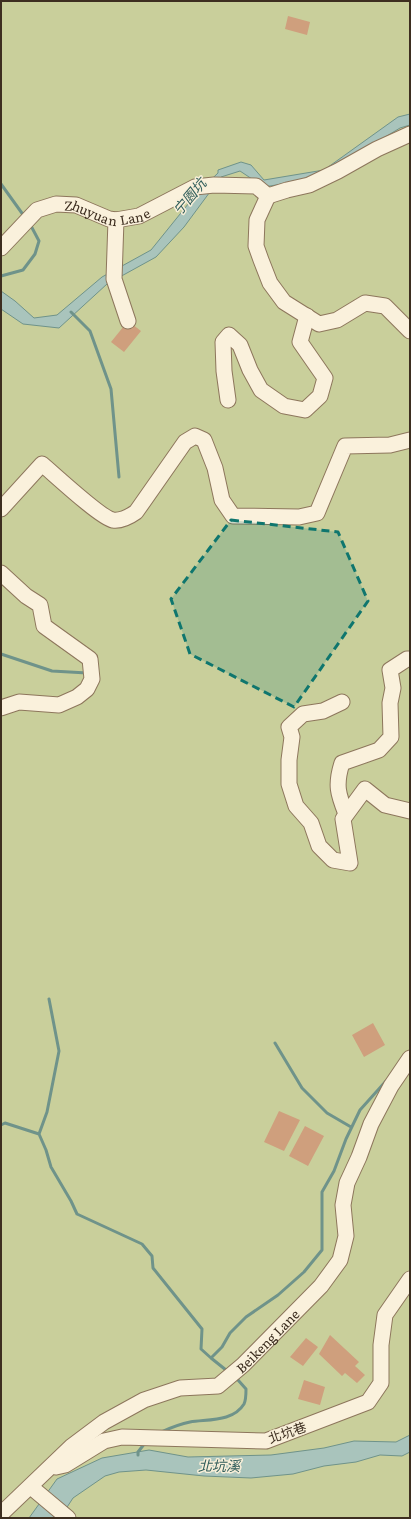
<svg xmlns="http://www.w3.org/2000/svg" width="411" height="1519" viewBox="0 0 411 1519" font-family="Literata,'Noto Sans TC',serif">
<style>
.green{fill:#c9cf9b}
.water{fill:#a9c4bc;stroke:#6f938a}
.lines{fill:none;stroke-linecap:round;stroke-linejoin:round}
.stream{stroke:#6f938a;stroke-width:3}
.building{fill:#cf9f7d}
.minor-casing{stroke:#8d765c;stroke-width:17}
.minor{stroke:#faf1dc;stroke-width:15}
.marked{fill:#0f766e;fill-opacity:0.2;stroke:#0f766e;stroke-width:3;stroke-dasharray:8 5;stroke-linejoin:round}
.labels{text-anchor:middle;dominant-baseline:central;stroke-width:3;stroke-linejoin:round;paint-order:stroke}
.street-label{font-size:13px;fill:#3d2e20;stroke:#f7eed8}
.water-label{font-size:14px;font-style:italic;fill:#2f5d5a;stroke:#f7eed8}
</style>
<rect width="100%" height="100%" fill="#f0e4c8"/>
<path class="green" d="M1,1H410V1518H1Z"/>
<path class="water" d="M410,114V125L400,128L362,151L324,177L264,187L240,171L221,177L184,227L156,257L107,284L59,328L23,324L1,309V291L15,301L34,318L57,315L102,277L151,250L197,193L218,173V170L241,162L251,165L264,180L324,170L398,117Z
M410,1435V1452L402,1456L380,1455L356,1462L324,1466L293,1474L251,1478L204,1476L146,1470L119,1472L105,1476L73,1498L60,1518H29L57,1479L102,1458L149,1450L188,1457L271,1455L324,1448L354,1441L396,1442Z"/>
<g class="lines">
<path class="stream" d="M1,184L24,216
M1,276L23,270L35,254L39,241L30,224
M71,312L90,331L111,389L119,477
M1,654L52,671L87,673
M275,1043L302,1088L327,1113L351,1127
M1,1125L5,1123L39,1134L46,1150L51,1167L71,1201L77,1214L142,1244L152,1256L153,1268L202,1329L201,1349L211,1358
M39,1134L47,1112L59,1051L49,999
M226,1370L211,1358L222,1347L230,1333L246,1317L278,1295L304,1272L322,1250V1192L334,1171L346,1139L360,1110L386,1081
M161,1432C170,1428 180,1424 190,1422C208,1419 233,1422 244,1404C246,1400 246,1393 246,1389L238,1380
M138,1455V1452L145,1443"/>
</g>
<path class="building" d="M288,16L310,22L307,35L285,29Z
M128,321L141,331L124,352L111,342Z
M373,1023L385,1045L364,1057L352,1035Z
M279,1111L300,1120L284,1151L264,1142Z
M305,1126L324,1136L308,1166L289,1156Z
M330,1335L359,1362L355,1366L365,1375L357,1383L345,1373L342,1376L319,1354Z
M306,1338L318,1347L303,1366L290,1357Z
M304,1380L325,1387L320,1405L298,1399Z"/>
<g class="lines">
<g class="minor-casing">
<g id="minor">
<path d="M268,196L257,220L256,246L261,260L270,283L284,302L319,324L337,320L365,303L385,306L410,331"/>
<path d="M116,220L114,279L128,321"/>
<path id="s1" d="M1,248L37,210L56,204L76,205L109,219L116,220L139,216L195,187L214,185L256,186L268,196L287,190L309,185L338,171L377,149L410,134"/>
<path d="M228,400L224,371L223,342L229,335L240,345L250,370L261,390L284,406L305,410L320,396L325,378L300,342L307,316"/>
<path d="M1,509L42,464C54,474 101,518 113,520C121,521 129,517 136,512L185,442L195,436L204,440L215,468L222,500L233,516L299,517L317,513L345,446L390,445L410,440"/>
<path d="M1,573L26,596L40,605L44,626L90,659L92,679L87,689L77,697L59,705L19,702L1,708"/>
<path d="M342,702L323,711L303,714L289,727L292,737L289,760V784L296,806L311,823L319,846L333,860L350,863L343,819L365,789L385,805L410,811"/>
<path d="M346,814C338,794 335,785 342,763L379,750L391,737L390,703L393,688L390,670L407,659H410"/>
<path d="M56,1467L65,1465L104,1441L122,1437L266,1441L368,1402L381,1383V1345L385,1315L410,1279"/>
<path d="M31,1487L68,1518"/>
<path id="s2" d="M1,1514L72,1446L104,1422L144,1400L180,1388L218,1386L243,1365L321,1286L340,1260L346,1236L343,1205L347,1183L359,1157L371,1124L391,1086L410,1058"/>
</g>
</g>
<use href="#minor" class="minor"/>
</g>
<path class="marked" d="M231,520L338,532L368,601L294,707L190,654L171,599Z"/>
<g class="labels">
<g class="street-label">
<text stroke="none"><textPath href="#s1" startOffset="125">Zhuyuan Lane</textPath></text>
<text stroke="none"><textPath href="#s2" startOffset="327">Beikeng Lane</textPath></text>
<text transform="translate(287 1432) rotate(-19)">北坑巷</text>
</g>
<g class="water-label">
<text transform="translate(189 196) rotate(-50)">宁園坑</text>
<text x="219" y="1465">北坑溪</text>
</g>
</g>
<rect width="411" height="1519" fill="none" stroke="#3d2e20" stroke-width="4"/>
</svg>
